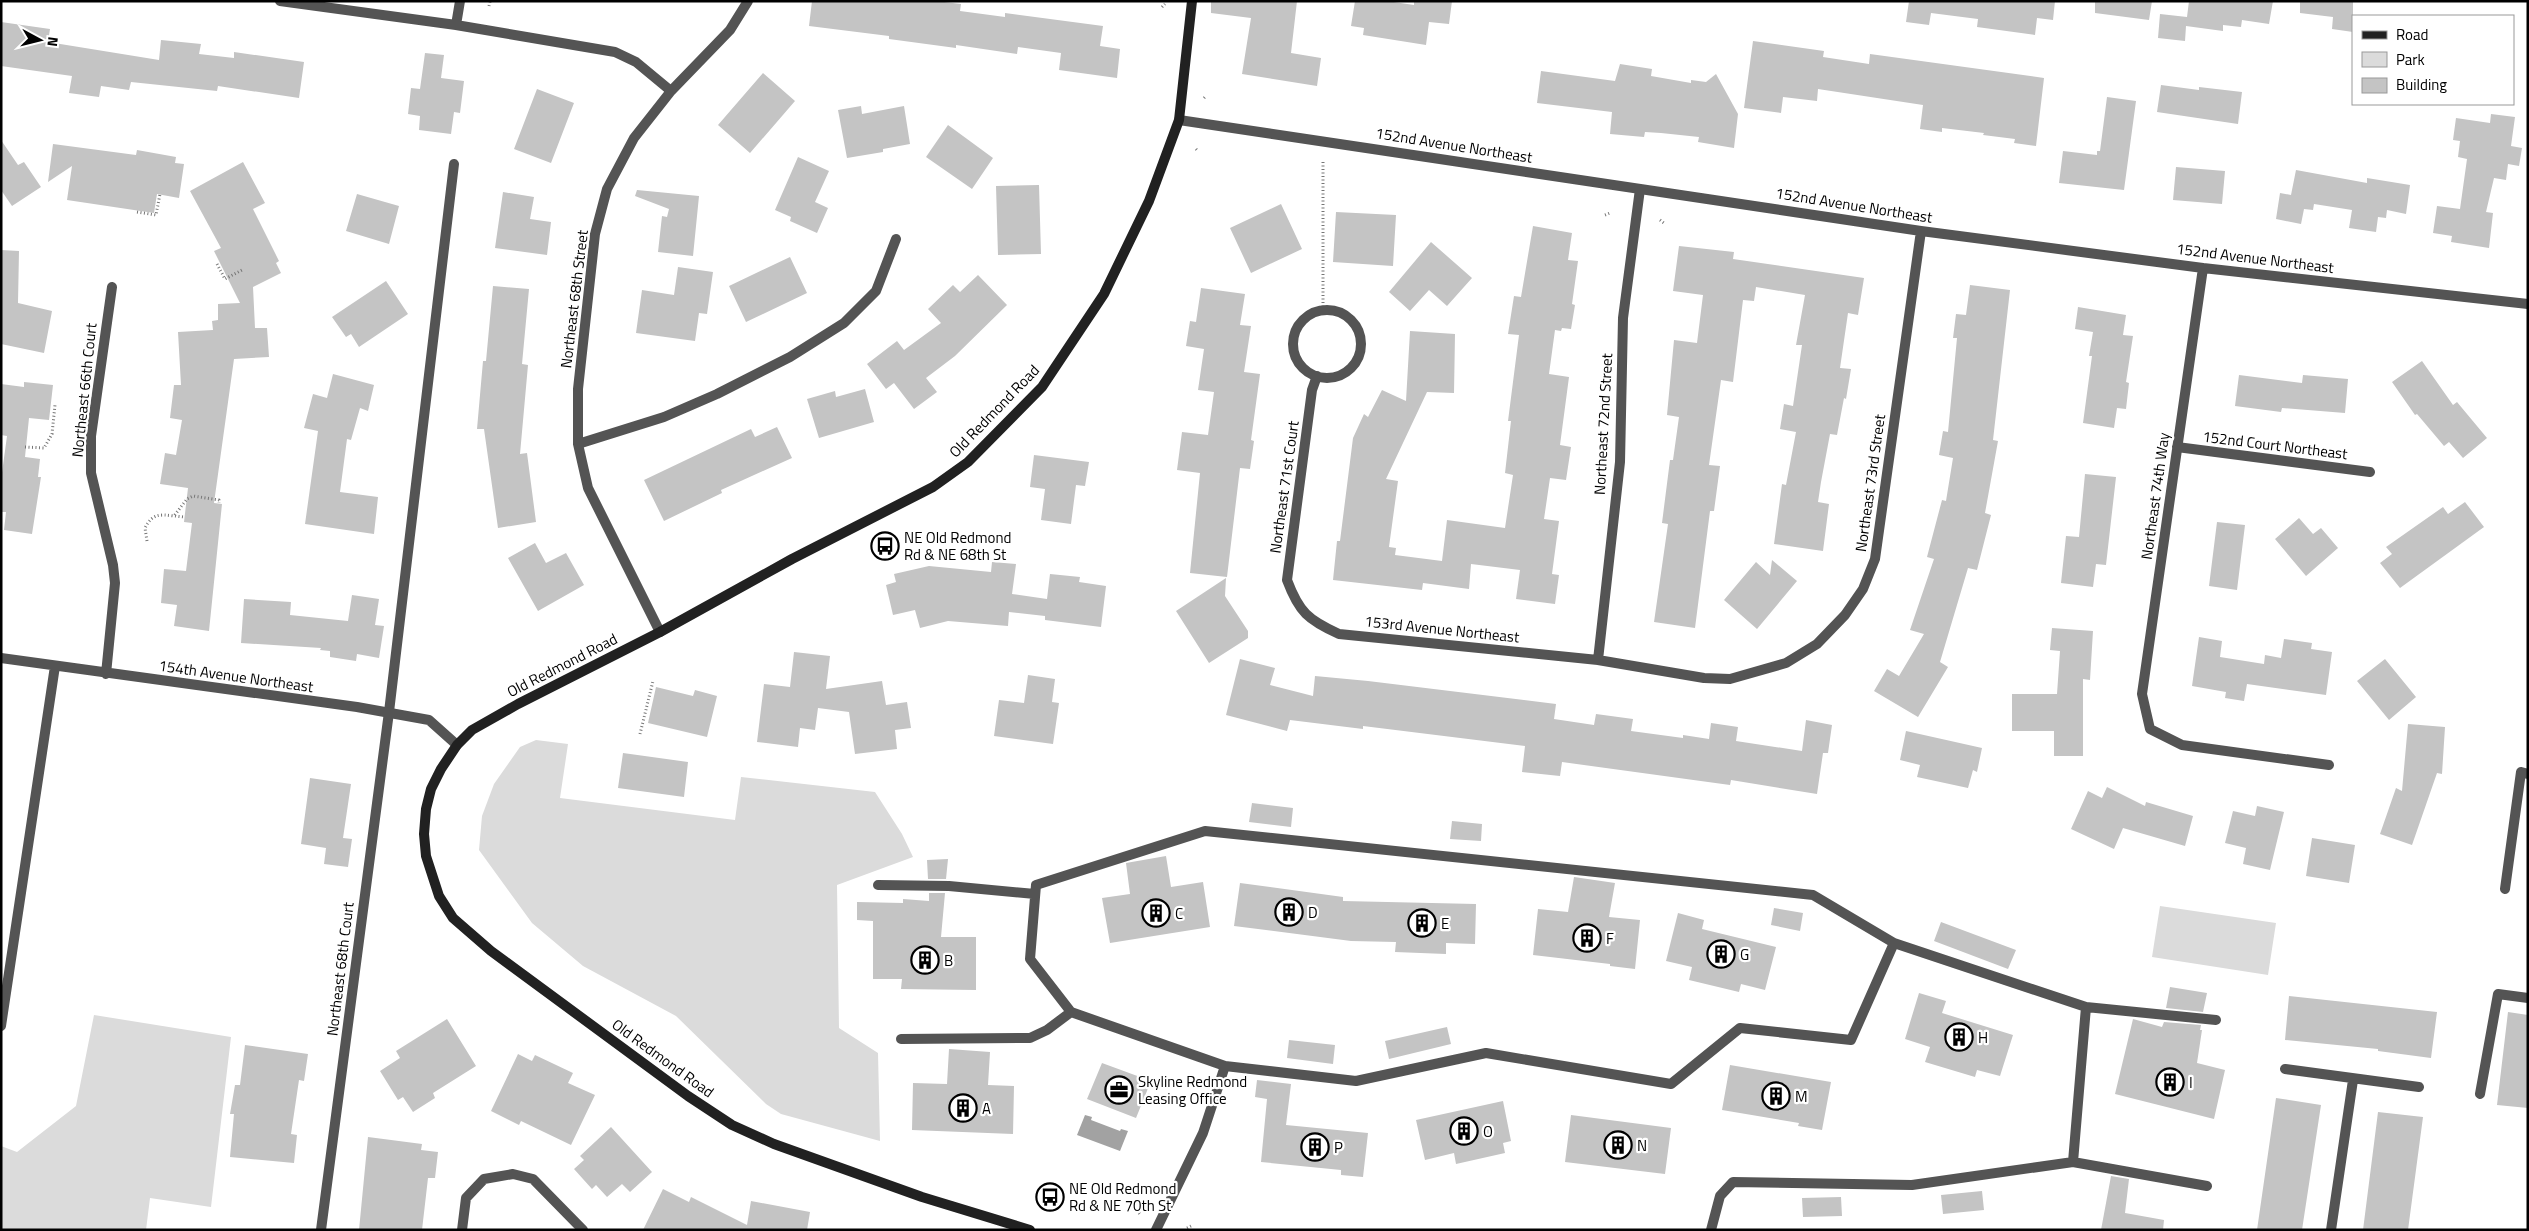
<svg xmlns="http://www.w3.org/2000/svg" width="2529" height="1231" viewBox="0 0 2529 1231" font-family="'Titillium Web',sans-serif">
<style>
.green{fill:#dbdbdb}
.water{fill:#a2a2a2}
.building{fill:#c4c4c4}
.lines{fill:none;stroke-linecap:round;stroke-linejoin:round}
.path{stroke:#767676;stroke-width:3;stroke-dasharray:1 2.5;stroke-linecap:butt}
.service{stroke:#545454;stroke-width:10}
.minor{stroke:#545454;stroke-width:10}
.secondary{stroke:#212121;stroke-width:10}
.labels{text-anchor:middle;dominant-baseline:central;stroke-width:4.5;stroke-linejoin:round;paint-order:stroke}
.street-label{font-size:15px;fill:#000;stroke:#fff}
.poi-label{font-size:15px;fill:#000;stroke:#fff;text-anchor:start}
</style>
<rect width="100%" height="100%" fill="#fff"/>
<path class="green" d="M536,740L568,744L560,798L735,820L741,777L875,792L902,834L913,857L837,885L839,1028L878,1053L880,1141L781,1114L766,1104L676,1016L583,966L532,923L479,850L482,816L494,784L520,747Z
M2160,906L2276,923L2268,975L2152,957Z
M94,1015L231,1037L211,1207L150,1198L146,1230H1V1146L17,1152L76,1106Z"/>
<path class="water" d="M1085,1115L1092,1117L1091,1120L1120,1131L1121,1129L1128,1131L1120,1151L1077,1135Z"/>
<path class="building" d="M812,1H936L961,4L960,11L1005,17V13L1103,26L1100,46L1120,49L1117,78L1059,70L1061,53L1018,47L1017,54L956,45V48L889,39V36L809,26Z
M1211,1H1297L1291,53L1321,58L1317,86L1242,74L1251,18L1211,13Z
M1355,1H1387L1414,5V1H1452L1449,24L1429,22L1426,45L1363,35L1364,28L1351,26Z
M1909,1H2055L2053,20L2037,18L2035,35L1977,27L1978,19L1931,13L1929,25L1906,22Z
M2095,1H2152L2149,20L2095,13Z
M2189,1H2273L2269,24L2242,20L2241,27L2223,25V31L2186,26L2185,41L2158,38L2160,14L2187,17Z
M2300,1H2353V32L2332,29L2333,17L2300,13Z
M1,22L50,29L48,42L159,60L161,40L201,44L199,54L234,58V52L304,62L299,98L218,86L217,91L131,82L129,90L101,86L99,97L69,93L72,76L1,66Z
M1753,41L1824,51L1823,57L1869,64L1870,54L2044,78L2036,146L2014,143L2015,139L1983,135L1984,133L1942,128V132L1920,129L1923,105L1818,89L1817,101L1783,97L1781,113L1744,108Z
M425,53L444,55L441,78L464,81L460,113L454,112L451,134L419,130L420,116L408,114L411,88L420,89Z
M1620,64L1652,69L1651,76L1691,83V80L1706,82L1716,74L1738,114L1734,148L1698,142L1699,137L1661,133L1645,132L1644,137L1610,134L1612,112L1537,103L1541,71L1615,81Z
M763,73L795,101L750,153L718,125Z
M2161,85L2199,90V87L2242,92L2238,124L2157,112Z
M537,89L574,103L551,163L514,149Z
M2107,97L2136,101L2124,190L2059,183L2063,151L2097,155V151H2100Z
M861,106L862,114L904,106L910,144L883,149V152L847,158L838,110Z
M2491,114L2515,117L2511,146L2522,148L2519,166L2508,164L2506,180L2494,178L2486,212L2493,213L2489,248L2451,242L2452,236L2433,233L2437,206L2460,209L2467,159L2458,157L2460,141L2453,140L2456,118L2490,123Z
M948,125L993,158L972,189L926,157Z
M1,140L18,165L24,162L41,187L12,206L1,190Z
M53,144L136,155L137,150L176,157L175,163L184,164L179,198L157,194L154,213L67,200L72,166L48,182Z
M798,157L829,171L815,202L828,208L817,233L790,221L791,217L775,210Z
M243,162L265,203L253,209L279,261L276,263L281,273L253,287L255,328H267L269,357L234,359L214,503L222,504L209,631L174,626L177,605L161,603L164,569L186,571L192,523L184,522L188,488L160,484L165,453L176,455L182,420L170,418L174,385H181L178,332L213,330L212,321L218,320V304L240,303L214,251L221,248L190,191Z
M2176,167L2225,171L2222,204L2173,200Z
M2296,170L2367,183V178L2410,185L2406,214L2387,210L2386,218L2378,217L2376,232L2349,228L2352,210L2314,204L2313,210L2304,209L2301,224L2276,219L2280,193L2291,195Z
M1039,185L1041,254L998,255L996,186Z
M637,190L699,196L693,256L658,252L662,216L667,217L669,209L635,196Z
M503,192L534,197L530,219L551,222L547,255L495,248Z
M357,194L399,206L389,244L346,231Z
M1281,204L1302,249L1251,273L1230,228Z
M1336,212L1396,215L1393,266L1333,262Z
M1533,226L1572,233L1568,260L1578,261L1572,304L1575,305L1571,329L1562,328L1561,331L1555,330L1549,374L1569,377L1560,445L1571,447L1566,480L1550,478L1544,519L1559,521L1552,574L1559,575L1555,604L1516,599L1520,570L1471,564L1469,589L1423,583L1422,590L1333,580L1337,541H1340L1353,438L1364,414L1368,417L1382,390L1406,401L1410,331L1455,334L1454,393L1427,392L1386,479L1398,481L1389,547L1396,548L1395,555L1442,561L1447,520L1505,528L1513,475L1505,473L1511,421H1508L1519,335L1508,334L1514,296L1521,297Z
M1431,242L1472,278L1447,306L1429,290L1410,311L1389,292Z
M1679,246L1734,252L1733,259L1864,278L1858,315L1848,313L1840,368L1851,369L1846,399L1844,398L1837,435L1830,434L1821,482L1818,502L1829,504L1823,551L1774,544L1782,484L1786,485L1796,432L1780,429L1784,404L1793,406L1802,345H1796L1805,295L1756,287L1754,301L1743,300L1733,382L1721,380L1709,465L1720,466L1714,511H1710L1695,628L1654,622L1668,524L1662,523L1670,460H1673L1679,417L1667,415L1674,340L1697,343L1703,295L1673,291Z
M1,250L19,251L18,303L52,311L44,353L1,344Z
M790,257L807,293L746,322L729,286Z
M678,267L713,272L707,314L699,313L695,341L636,333L642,290L674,295Z
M978,275L1007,305L955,356L926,378L937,392L914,409L894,383L886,389L867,364L897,341L904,350L941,323L928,309L953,285L960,292Z
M386,281L408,314L359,347L351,334L346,337L332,317Z
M1970,285L2010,290L1993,440L1998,441L1985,513L1991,515L1977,570L1968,568L1940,662L1948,667L1918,717L1874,691L1887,669L1899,676L1924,634L1910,630L1934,559L1927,557L1942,500L1946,501L1953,458L1939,455L1943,431L1948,432L1957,338H1953L1956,314L1966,315Z
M493,286L529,289L522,364L528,365L520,454L527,453L536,522L498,528L484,429H477L483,361H486Z
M1201,288L1245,294L1240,325L1251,326L1244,372L1260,374L1251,440L1254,441L1250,469L1240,468L1227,577L1190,573L1200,473L1177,470L1182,432L1208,435L1214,392L1198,390L1204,349L1186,346L1190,321L1196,322Z
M2078,307L2126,315L2123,335L2133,336L2126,382L2129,383L2126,409L2117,408L2114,428L2083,423L2092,356H2089L2093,332L2075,329Z
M2422,361L2453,405L2457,402L2487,438L2463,458L2449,442L2444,446L2417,414L2415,415L2392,382Z
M333,374L374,385L368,411L360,408L351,440L347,439L340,492L378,497L374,534L305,524L318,431L304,428L313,394L327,398Z
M2239,375L2302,383L2303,375L2348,379L2345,413L2282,408L2281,412L2235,406Z
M24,382L53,385L49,420L29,418L25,457L40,459L38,477H41L32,534L4,530L6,512H1V480L7,436L1,435V384L24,387Z
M865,389L874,422L819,438L807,399L835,391L836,397Z
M777,427L792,458L721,490L722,493L664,521L644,480L751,429L755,437Z
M1034,455L1089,462L1085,486L1076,485L1071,524L1041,520L1045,489L1030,487Z
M2085,474L2116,477L2106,565L2096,564L2093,587L2061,583L2066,536L2079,537Z
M2465,502L2484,527L2400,588L2380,563L2392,554L2386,547L2443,507L2448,514Z
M2299,518L2313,534L2321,528L2338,548L2306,576L2275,539Z
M2217,522L2245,525L2237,590L2209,586Z
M535,543L546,563L566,553L584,585L538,611L508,558Z
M1772,560L1797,581L1757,629L1724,600L1756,562L1770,575Z
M992,562L1016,564L1012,594L1047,599L1050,574L1080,577L1079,582L1106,586L1101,627L1045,620V616L1009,612L1008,626L948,621L920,628L915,610L893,615L886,585L896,582L894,574L929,566L991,572Z
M1226,578L1225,596L1248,631V638L1209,663L1176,611Z
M352,595L379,599L375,625L384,626L379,658L357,654L356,661L330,657V651L320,650L321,648L241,643L244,599L291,602L290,615L348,621Z
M2052,628L2093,631L2090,680L2083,679V756H2054V731H2012V694H2057L2060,651L2050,650Z
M2199,637L2222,641L2220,657L2264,664L2265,655L2281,658L2284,639L2312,643L2311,649L2332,652L2326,695L2247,684L2244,701L2225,698L2226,692L2192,686Z
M794,652L830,656L826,689L882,681L886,705L907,702L911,728L895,730L897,749L855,754L849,712L818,708L815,730L800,728L798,747L757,742L764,684L790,687Z
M1240,659L1275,668L1270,685L1313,696L1315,676L1368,681L1556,704L1554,719L1594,725L1596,714L1633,719L1631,731L1683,738V735L1709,739L1711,723L1738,727L1736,741L1802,751L1806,720L1832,725L1828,753H1823L1817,794L1731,780L1730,785L1562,762L1560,776L1522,772L1525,746L1363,726V729L1290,720L1287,731L1226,715Z
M2385,659L2416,697L2389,720L2357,681Z
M1028,675L1055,679L1052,702L1059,703L1053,744L994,736L999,700L1024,703Z
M656,687L693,696L695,690L717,696L707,737L648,723Z
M2408,724L2445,727L2442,774L2437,773L2412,845L2380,834L2396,788L2402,791Z
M1906,731L1982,748L1977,772L1973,770L1968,788L1917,777L1920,765L1900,760Z
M623,753L688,762L684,797L618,788Z
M310,778L351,784L343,838L352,839L348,867L324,864L326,848L301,844Z
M2107,787L2145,806L2146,802L2193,816L2185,846L2123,828L2114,849L2071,829L2088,791L2102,798Z
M1252,803L1293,808L1291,827L1249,822Z
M2257,806L2284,812L2270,870L2243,864L2246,848L2225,843L2233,811L2255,816Z
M1452,821L1482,824L1481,841L1450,839Z
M2312,838L2355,845L2349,883L2306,876Z
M1166,856L1171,887L1203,882L1210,927L1110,943L1102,898L1130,894L1126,863Z
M948,859L946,879H928L927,860Z
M1574,877L1615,883L1609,917L1640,920L1635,969L1610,966V964L1533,955L1538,909L1568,912Z
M1240,883L1343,897V901L1476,904L1475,944L1446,943V954L1395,952L1396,942L1351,941L1234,926Z
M929,893H945L941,937H976V990L901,989L902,979H873V921L857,920V902L903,903V899L929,901Z
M1774,908L1803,913L1800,931L1771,925Z
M1678,913L1704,920L1702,929L1776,947L1765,990L1741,984L1739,992L1689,980L1692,967L1666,961Z
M1941,922L2016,950L2008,969L1934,941Z
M2170,987L2207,993L2203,1012L2166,1008Z
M1919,993L1946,1001L1942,1013L2013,1035L2000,1076L1977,1070L1975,1077L1925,1062L1930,1047L1905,1039Z
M2289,996L2437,1012L2431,1058L2378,1051V1049L2285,1040Z
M2508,1012L2528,1015V1108L2497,1105Z
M447,1019L476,1066L433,1093L435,1098L413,1112L403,1097L398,1100L380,1071L400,1058L396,1051Z
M2133,1019L2162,1027L2164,1022L2201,1025L2200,1030H2202L2197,1063L2225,1070L2214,1119L2115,1094Z
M1447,1027L1451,1044L1389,1059L1385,1041Z
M1289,1040L1335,1045L1333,1064L1287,1058Z
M245,1045L308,1054L304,1081L299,1080L291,1134L297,1135L294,1163L230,1157L234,1114H230L235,1085H240Z
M949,1049L990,1052L988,1085L1014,1086L1013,1134L912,1130L913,1083L947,1084Z
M518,1054L532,1061L535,1055L573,1073L568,1083L595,1095L571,1145L521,1121L519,1125L491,1111Z
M1102,1063L1151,1081L1136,1118L1087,1099Z
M1730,1065L1831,1082L1822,1130L1798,1126L1799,1123L1722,1110Z
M1257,1080L1291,1084L1286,1125L1368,1133L1363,1177L1341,1175V1170L1261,1162L1267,1099L1255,1097Z
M2276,1098L2321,1105L2302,1230H2257Z
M1503,1101L1511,1141L1503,1143L1505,1153L1456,1164L1454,1153L1425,1160L1416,1120Z
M2378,1112L2423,1117L2408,1230H2363Z
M1571,1115L1671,1128L1665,1174L1565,1162Z
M611,1127L652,1172L630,1192L622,1184L607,1197L596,1185L592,1189L574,1169L584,1160L580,1156Z
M368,1137L422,1144L421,1150L438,1152L435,1178H428L422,1230H359Z
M2111,1176L2129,1179L2125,1213L2164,1220L2163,1230H2101Z
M663,1189L689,1202L691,1197L747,1225L751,1201L810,1212L807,1230H643Z
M1982,1191L1984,1210L1943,1214L1941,1195Z
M1841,1197L1842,1216L1803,1217L1802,1198Z"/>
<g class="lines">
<path class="path" d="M489,6L490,2
M1162,7L1165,4
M1204,98L1205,97
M1196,149L1198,151
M137,212L156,215L160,194
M1605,215L1610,213
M1660,220L1664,223
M217,264L225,279L242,270
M1323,310V161
M25,447L44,448L52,434L55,405
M175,516L184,517
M147,541L145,528C152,514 159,514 174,516L187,499L193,496L219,500V503
M640,734L653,681
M1139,1213L1141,1215
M1187,1228L1191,1226"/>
<path class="service" d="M389,712L454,164
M878,885L949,886L1035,894
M2505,889L2521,772L2528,774
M1894,943L1851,1040L1740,1028L1671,1084L1486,1053L1356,1081L1225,1066L1071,1012L1030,959L1036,885L1205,831L1813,895L1894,943L2086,1007L2216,1020
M901,1039L1030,1038L1047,1030L1071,1012
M2285,1069L2419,1087
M2480,1094L2498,994L2528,998
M2073,1162L2086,1007
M1156,1230L1203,1133L1225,1066
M1711,1230L1720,1196L1733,1182L1912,1185L2073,1162L2207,1186
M2331,1230L2353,1080"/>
<path class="minor" d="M280,1L456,25L615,52L636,62L671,91
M456,25L460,1
M1179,120L1921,231L2203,268L2528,304
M2203,268L2142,694L2150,729L2182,745L2329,765
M1293 344a34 34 0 1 1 68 0a34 34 0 1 1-68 0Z
M1317,376L1312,390L1287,580C1299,612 1308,620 1339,634L1598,660L1704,678L1730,679L1786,663L1817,644L1845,615L1863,589L1875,559L1921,231
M578,444L664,417L717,394L790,357L844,323L876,291L896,239
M2177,447L2370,472
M660,632L588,488L578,444V389L595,234L607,189L634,138L671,91L730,30L748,1
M1,658L357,707L429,720L457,745
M1598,660L1620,462L1623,318L1640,189
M106,674L115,583L113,565L91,473V436L112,287
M1,1026L55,666
M321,1230L389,712
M462,1230L466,1198L484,1179L513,1174L533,1179L583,1230"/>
<path class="secondary" d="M1030,1230L922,1197L774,1144L732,1125L688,1096L491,951L453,918L439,896L426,856L424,834L426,809L431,789L441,769L457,745L472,730L518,704L660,632L792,559L933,487L968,462L1042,387L1104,294L1149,201L1179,120L1192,1"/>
</g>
<defs>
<g id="bus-ring" transform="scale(1.4375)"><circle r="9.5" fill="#fff" stroke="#000" stroke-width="1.5"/><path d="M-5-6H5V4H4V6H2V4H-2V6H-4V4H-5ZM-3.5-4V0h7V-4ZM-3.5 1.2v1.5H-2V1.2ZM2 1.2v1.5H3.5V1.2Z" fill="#000"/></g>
<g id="building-ring" transform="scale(1.4375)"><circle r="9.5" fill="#fff" stroke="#000" stroke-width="1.5"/><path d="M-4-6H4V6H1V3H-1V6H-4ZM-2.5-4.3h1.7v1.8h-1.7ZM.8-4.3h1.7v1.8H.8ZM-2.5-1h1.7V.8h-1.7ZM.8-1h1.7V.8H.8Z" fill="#000"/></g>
<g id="office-ring" transform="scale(1.4375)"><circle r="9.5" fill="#fff" stroke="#000" stroke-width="1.5"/><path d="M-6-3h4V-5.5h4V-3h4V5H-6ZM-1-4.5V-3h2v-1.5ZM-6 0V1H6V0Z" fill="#000"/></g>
</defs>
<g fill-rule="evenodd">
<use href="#bus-ring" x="885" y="546"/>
<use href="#building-ring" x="1289" y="912"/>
<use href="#building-ring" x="1156" y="913"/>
<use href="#building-ring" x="1422" y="923"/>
<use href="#building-ring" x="1587" y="938"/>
<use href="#building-ring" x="1721" y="954"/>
<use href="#building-ring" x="925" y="960"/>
<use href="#building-ring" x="1959" y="1037"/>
<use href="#building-ring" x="2170" y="1082"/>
<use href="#office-ring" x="1119" y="1090"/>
<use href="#building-ring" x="1776" y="1096"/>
<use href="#building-ring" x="963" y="1108"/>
<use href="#building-ring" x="1464" y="1131"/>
<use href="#building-ring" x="1618" y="1145"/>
<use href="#building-ring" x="1315" y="1147"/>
<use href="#bus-ring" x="1050" y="1197"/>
</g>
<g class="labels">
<g class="street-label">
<text transform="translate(1454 145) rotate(9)">152nd Avenue Northeast</text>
<text transform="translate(1854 205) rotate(9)">152nd Avenue Northeast</text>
<text transform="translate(2255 258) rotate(7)">152nd Avenue Northeast</text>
<text transform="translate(574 299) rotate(-83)">Northeast 68th Street</text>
<text transform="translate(84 390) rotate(-84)">Northeast 66th Court</text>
<text transform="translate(994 411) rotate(-46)">Old Redmond Road</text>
<text transform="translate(1603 424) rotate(-87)">Northeast 72nd Street</text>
<text transform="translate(2275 445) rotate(7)">152nd Court Northeast</text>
<text transform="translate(1870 483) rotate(-82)">Northeast 73rd Street</text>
<text transform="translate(1284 487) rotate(-82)">Northeast 71st Court</text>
<text transform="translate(2155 496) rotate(-82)">Northeast 74th Way</text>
<text transform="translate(1442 629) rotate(6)">153rd Avenue Northeast</text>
<text transform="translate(562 665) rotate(-27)">Old Redmond Road</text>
<text transform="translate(236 676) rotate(8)">154th Avenue Northeast</text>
<text transform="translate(340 969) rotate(-83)">Northeast 68th Court</text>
<text transform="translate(663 1058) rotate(36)">Old Redmond Road</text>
</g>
<g class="poi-label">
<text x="904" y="537">NE Old Redmond<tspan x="904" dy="17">Rd &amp; NE 68th St</tspan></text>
<text x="1308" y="912">D</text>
<text x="1175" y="913">C</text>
<text x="1441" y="923">E</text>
<text x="1606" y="938">F</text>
<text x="1740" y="954">G</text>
<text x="944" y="960">B</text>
<text x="1978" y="1037">H</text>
<text x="1138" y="1081">Skyline Redmond<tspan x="1138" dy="17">Leasing Office</tspan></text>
<text x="2189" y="1082">I</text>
<text x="1795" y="1096">M</text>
<text x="982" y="1108">A</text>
<text x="1483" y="1131">O</text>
<text x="1637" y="1145">N</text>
<text x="1334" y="1147">P</text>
<text x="1069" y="1188">NE Old Redmond<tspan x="1069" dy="17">Rd &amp; NE 70th St</tspan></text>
</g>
</g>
<rect width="2529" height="1231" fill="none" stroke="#000000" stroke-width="5"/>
<rect x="2352" y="15" width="162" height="90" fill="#ffffff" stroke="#999999"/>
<rect x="2362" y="31" width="25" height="8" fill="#212121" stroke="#999999"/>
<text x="2396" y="40" font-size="15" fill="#000000">Road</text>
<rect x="2362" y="52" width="25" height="15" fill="#dbdbdb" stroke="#999999"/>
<text x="2396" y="65" font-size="15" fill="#000000">Park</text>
<rect x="2362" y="78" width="25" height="15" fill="#c4c4c4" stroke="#999999"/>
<text x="2396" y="90" font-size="15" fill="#000000">Building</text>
<g transform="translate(40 40) rotate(97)" stroke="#ffffff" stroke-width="4" paint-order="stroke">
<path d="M0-4L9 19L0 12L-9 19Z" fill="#000000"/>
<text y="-8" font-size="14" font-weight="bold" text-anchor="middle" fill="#000000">N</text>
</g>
</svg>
